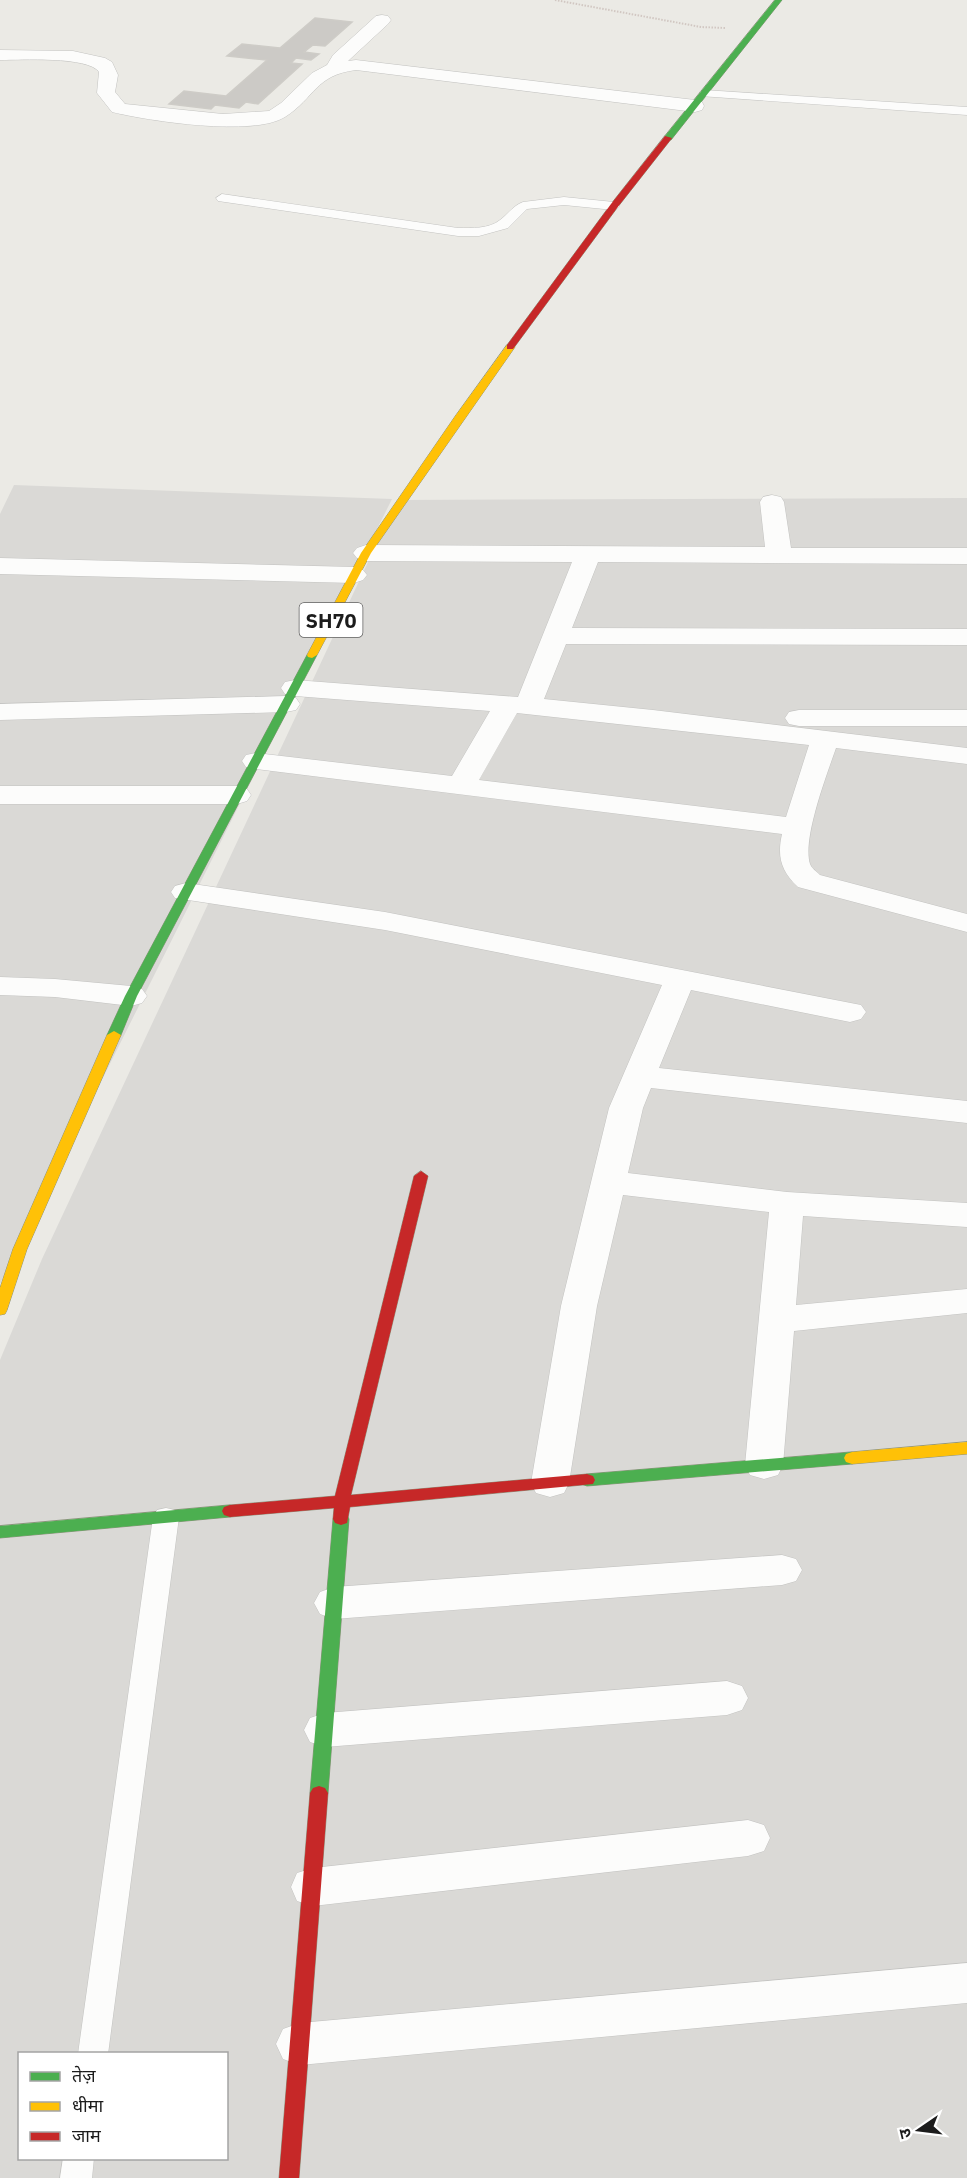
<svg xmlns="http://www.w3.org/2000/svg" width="967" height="2178" viewBox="0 0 967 2178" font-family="'IBM Plex Sans','Noto Sans Devanagari',sans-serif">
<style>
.residential{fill:#dad9d6;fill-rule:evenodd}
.building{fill:#cccac6;stroke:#ceccc7;stroke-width:1.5}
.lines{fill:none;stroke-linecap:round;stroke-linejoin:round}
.lane-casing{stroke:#c3c3c1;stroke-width:1}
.street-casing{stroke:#c3c3c1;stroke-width:1}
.fast-casing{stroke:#8e947e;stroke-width:1}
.slow-casing{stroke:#8e947e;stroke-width:1}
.jam-casing{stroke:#8e947e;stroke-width:1}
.path{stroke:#d1c7c2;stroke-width:2;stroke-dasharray:1.5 1.5;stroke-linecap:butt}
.lane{fill:#fcfcfb;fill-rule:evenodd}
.street{fill:#fcfcfb;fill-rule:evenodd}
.fast{fill:#4caf50;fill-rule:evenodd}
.slow{fill:#ffc107;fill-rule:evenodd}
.jam{fill:#c62828;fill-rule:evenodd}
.labels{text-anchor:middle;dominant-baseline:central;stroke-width:4.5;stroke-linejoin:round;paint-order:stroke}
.shield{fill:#fff;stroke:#606060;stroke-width:1.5}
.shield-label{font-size:20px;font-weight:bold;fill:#1c1c1c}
</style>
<rect width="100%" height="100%" fill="#ebeae5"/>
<path class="residential" d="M14,485L392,499L0,1284V514Z
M967,498V2178H0V1360L42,1259L397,500ZM20,2054H226V2158H20Z"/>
<path class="building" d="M315,18L352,22L325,46L313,45L304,52L319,54L311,60L296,58L291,63L302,64L258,104L246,102L239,108L215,105L211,109L169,104L184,91L226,96L267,60L227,56L242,44L280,48Z"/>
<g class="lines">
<g class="lane-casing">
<path id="lane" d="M704,90L967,107V115L700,96V92Z
M222,194L458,228C472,228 489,229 500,220C508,214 514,205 523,202L564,197L614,202L620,206L614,210L564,205L527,209L508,228L479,236H458L218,201L216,198Z
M166,1508L175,1510L179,1517L108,2054H78L153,1517L157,1510Z
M63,2158H94L92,2178H60Z"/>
</g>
<g class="street-casing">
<path id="street" d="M382,15L388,16L391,20L388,24L348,61L356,60L695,100L702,102L704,106L702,110L695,112L356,70C315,75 315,98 285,117C254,137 149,121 112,112L97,93L99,72C88,56 20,60 0,60V50L73,51L105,58L112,62L118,75L115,92L125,104L223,114L269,111L281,103L312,73L327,65L333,55L376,16Z
M772,495L781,497L784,502L791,548H967V564L598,562L572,628L967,629V645L566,644L544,699L653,710L967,748V764L836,748C827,774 802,839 810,864C812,869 816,871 820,875L967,914V932L798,887C781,871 777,857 782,834L256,769L246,767L242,761L246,755L256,753L452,776L490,711L295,696L285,694L281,688L285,682L295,680L518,697L572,562L366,561L357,558L353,553L357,548L366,545L765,547L760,502L763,497ZM517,713L809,745L786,817L479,780Z
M0,558L354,567L363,570L367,575L363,580L354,583L0,574Z
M286,696L296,698L300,704L296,710L286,712L0,720V704Z
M799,710H967V726H799L789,724L785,718L789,712Z
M0,786H237L247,789L251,795L247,801L237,804H0Z
M186,883L385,912L861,1005L866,1012L861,1019L850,1022L691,990L659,1068L967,1101V1123L651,1088L643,1108L628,1173L787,1192L967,1203V1227L803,1216L796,1305L967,1289V1313L794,1331L783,1465L778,1475L764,1479L750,1475L745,1465L769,1212L623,1195L597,1306L569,1483L564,1493L550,1497L536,1493L531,1483L561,1306L609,1108L662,985L385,930L175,898L171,892L175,886Z
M0,977L55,979L131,986L142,989L147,996L142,1003L131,1006L55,997L0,995Z
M782,1555L796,1559L802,1570L796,1581L782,1585L334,1619L320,1614L314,1603L320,1592L334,1587Z
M727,1681L742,1686L748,1698L742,1710L727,1715L325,1747L310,1742L304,1730L310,1718L325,1713Z
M748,1820L764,1825L770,1838L764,1851L748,1856L313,1906L297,1901L291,1887L297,1873L313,1868Z
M967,1963V2003L300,2065L283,2059L276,2044L283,2029L300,2023Z"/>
</g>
<g class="fast-casing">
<path id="fast" d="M775,0H782L671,140H665V136Z
M312,652L317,655L137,996L121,1035L119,1038H109L107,1035L125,996L307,655Z
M852,1452L858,1454L860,1458L858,1462L852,1464L587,1486L581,1484L579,1480L581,1476L587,1474Z
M230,1505L236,1507L238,1511L236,1515L230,1517L0,1538V1526Z
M341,1513L347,1515L349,1519L328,1793L325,1798L319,1800L313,1798L310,1793L333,1519L335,1515Z"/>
</g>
<g class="slow-casing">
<path id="slow" d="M507,345L515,347L371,553L317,655L312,658L308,657L307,655L361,553L456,415Z
M114,1031L121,1035L27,1249L7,1310L5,1314L0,1315V1288L13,1249L107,1035Z
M967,1442V1454L852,1464L846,1462L844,1458L846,1454L852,1452Z"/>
</g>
<g class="jam-casing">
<path id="jam" d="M665,136L672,138L617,208L513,349H507V345L611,204Z
M421,1171L428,1176L351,1495L587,1474L593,1476L595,1480L593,1484L350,1507L347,1523L341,1525L335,1523L333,1519L334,1508L230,1517L224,1515L222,1511L224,1507L230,1505L335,1496L414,1176Z
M319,1786L325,1788L328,1793L299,2178H279L310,1793L313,1788Z"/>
</g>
<path class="path" d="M555,0L701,27L725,28"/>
<use href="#lane" class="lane"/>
<use href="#street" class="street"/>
<use href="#fast" class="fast"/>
<use href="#slow" class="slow"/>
<use href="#jam" class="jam"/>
</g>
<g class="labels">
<rect class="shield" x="299.5" y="603" width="63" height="34" rx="4.5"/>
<g class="shield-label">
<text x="331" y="620">SH70</text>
</g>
</g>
<rect x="18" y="2052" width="210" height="108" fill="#ffffff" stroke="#a4a4a4" stroke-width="1.5"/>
<rect x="30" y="2072" width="30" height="9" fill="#4caf50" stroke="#a4a4a4" stroke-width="1.5"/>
<text x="72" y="2082" font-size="18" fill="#1c1c1c">तेज़</text>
<rect x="30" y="2102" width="30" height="9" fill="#ffc107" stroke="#a4a4a4" stroke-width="1.5"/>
<text x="72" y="2112" font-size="18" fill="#1c1c1c">धीमा</text>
<rect x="30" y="2132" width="30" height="9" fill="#c62828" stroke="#a4a4a4" stroke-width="1.5"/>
<text x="72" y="2142" font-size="18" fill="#1c1c1c">जाम</text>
<g transform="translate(919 2130) rotate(256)" stroke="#ffffff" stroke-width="4.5" paint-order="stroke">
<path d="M0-4.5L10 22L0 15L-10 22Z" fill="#1c1c1c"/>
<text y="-9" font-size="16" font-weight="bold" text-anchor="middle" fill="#1c1c1c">उ</text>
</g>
</svg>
